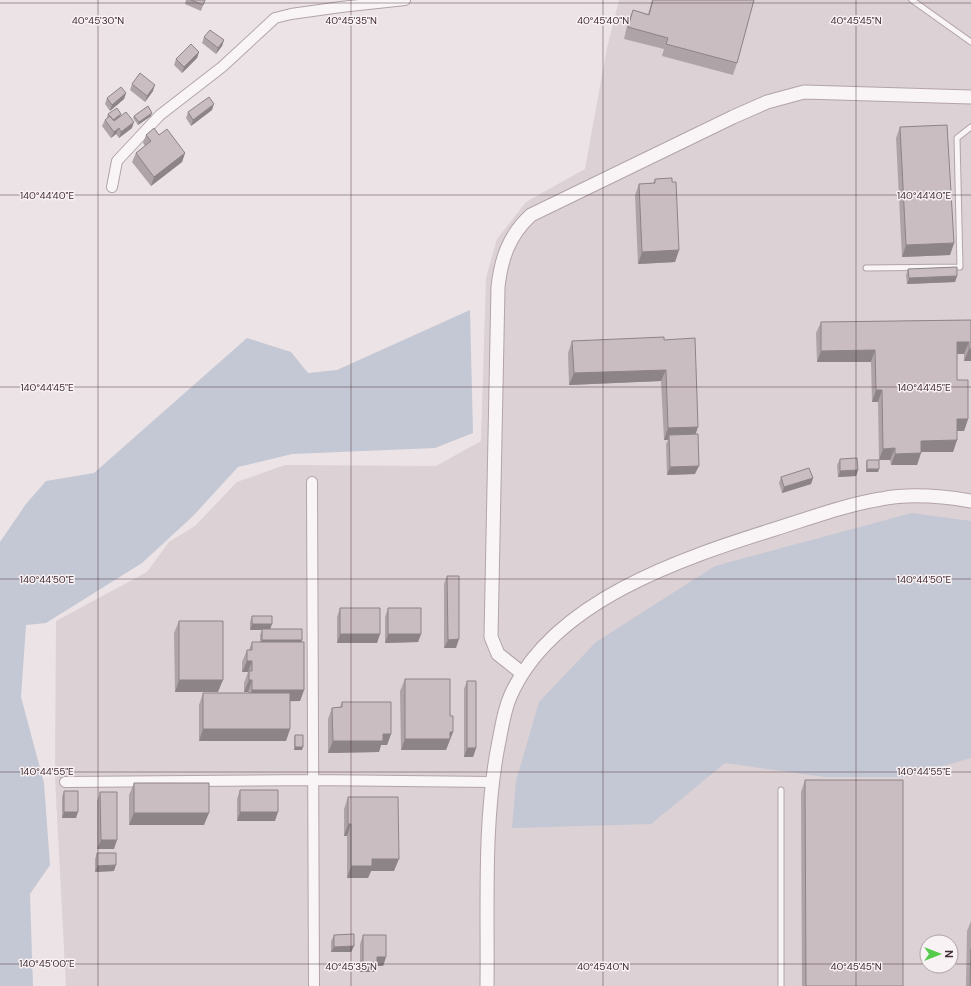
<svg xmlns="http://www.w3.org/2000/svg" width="971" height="986" viewBox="0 0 971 986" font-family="'DM Sans',sans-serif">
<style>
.built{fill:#dcd1d4;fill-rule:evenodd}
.green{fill:#c4c7d4}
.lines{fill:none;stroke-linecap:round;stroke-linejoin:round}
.service-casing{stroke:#b2a4a8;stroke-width:7}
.minor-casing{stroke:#b2a4a8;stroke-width:12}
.tertiary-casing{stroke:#b2a4a8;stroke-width:15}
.service{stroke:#f9f5f6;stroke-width:5}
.minor{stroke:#f9f5f6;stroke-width:10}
.tertiary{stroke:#f9f5f6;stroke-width:13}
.wall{fill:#aea3a6}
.shaded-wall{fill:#8d8487}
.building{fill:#cabdc1;stroke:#8d8487}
.ticks{fill:none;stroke:#422b32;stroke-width:1;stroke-opacity:0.45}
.ticks-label{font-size:10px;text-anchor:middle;fill:#422b32;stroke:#f8f2f4;stroke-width:3;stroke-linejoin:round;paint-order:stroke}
</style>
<rect width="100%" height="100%" fill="#ebe3e5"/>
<path class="built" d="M619,0H971V986H66L55,777L56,621L147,572L169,542L195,526L237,482L285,465L436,466L481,441L486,278L497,239L526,202L585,169L607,48ZM927,942H951V966H927Z"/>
<path class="green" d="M470,310L473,433L435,448L292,454L238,467L193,516L142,563L46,623L26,625L21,697L44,783L50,865L30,894L33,986H0V542L26,504L46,481L94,473L247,338L291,352L308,373L337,370Z
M912,513L971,521V758L906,777H825L725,763L651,824L512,828L516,781L539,702L596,642L715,566Z"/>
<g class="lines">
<g class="service-casing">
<path id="service" d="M912,0L971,42
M866,268L960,267L957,138L971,127
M781,790V986"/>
</g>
<g class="minor-casing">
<path id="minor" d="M112,187L117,161L160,115L222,67L275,18L291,14L341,7L405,0
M312,482L314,986
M65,782L313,780L492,782"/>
</g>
<g class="tertiary-casing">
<path id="tertiary" d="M522,673L498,654L491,637L498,287C501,259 509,235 531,215L733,117L767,102L804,92L971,97
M487,986C488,906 483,820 499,741C502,726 504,711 510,697C551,601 683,558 775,529C810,518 845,505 881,499C911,493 942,496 971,501"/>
</g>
<use href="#service" class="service"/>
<use href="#minor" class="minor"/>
<use href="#tertiary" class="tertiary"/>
</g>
<path class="wall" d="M186,0H205L201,11L185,4Z
M652,0H754L737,63L733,75L662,56L664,49L624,39L628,22L633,10L648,14Z
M204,37L224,40L222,46L216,54L202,43Z
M199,52L197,58L182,73L174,65L176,59Z
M132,84L153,91L145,102L130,90Z
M126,93L124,99L110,111L105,104L107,98Z
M212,110L191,126L186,118L188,112Z
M108,114L114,121L132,128L119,138L116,134L111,138L102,126L105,120L107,118V117Z
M134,116H151L138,125L133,118Z
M900,127L954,243L950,255L902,257L896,138Z
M146,135H159L185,153L182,162L151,186L132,162L136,153L145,146L143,143Z
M655,179L679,250L675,262L638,264L635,195L639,184L653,183Z
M908,269L957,276L955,282L907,284L906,275Z
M971,320V361H964V354H957V380L968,419L964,431H957V440L953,452H921L917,465H891L890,460H879L878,402H872L871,362H817L816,333L821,322Z
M664,340L695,434V474L667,475L666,444L668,440H664L661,381L569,385L568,353L572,341Z
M840,459L858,470L856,476L838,477L837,465Z
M867,460L879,469L878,472H866V463Z
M781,477L813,478L811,484L782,493L779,483Z
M447,576L456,648H444V584Z
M340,608L380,634L377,643H337V617Z
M388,608L421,634L418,642L385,643V617Z
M252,616L270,629L302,640L301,642L304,690L300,701H290V729L286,741H199V705L203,693H248V692H244V683L248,672H242V662L247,650H249L252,642H260V635L262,630H250V622Z
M179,621L218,692H175L174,633Z
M405,679L450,716L453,732L446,750H401L400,691Z
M467,681L476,748L473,757H464V689Z
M342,702L391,734L387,745H381L379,752L328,753V719L332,708L340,707Z
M295,735L302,750H294V738Z
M805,780L903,986H802L801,792Z
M134,783L204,825H129V795Z
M240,790L275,821H237V799Z
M64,791L76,818H62V797Z
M100,792L114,849H97V801Z
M348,797L394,871H371L368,878H347V836H344V809Z
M97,853L114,871L95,872V859Z
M971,921V986H966L967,931Z
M334,935L354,946L351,952H331V941Z
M363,935L386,957L383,966H376L374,972H360V944Z"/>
<path class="shaded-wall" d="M224,40L222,46L216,54L218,48Z
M199,52L197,58L182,73L184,67Z
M155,85L153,91L145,102L147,96Z
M126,93L124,99L110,111L112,105Z
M214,104L212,110L191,126L193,120Z
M152,113L151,116L138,125L139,122Z
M121,114L120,117L111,123L112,120Z
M134,122L132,128L119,138L121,132Z
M119,128L116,134L111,138L114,132Z
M185,153L182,162L151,186L154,177Z
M954,243L950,255L902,257L906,245Z
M679,250L675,262L638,264L642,252Z
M957,276L955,282L907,284L909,278Z
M957,342H969L964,354H952Z
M969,349H971V361H964Z
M875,350L871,362H817L821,351Z
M666,370L661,381L569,385L574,373Z
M876,390H882L878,402H872Z
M957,419H968L964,431H952Z
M698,427L694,439L669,435L668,440H664L668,428Z
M957,440L953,452H917L921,441Z
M895,448L890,460H879L883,449Z
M921,453L917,465H891L895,454Z
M699,466L695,474L667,475L670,467Z
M867,469H879L878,472H866Z
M858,470L856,476L838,477L840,471Z
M813,478L811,484L782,493L784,487Z
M252,624H272L270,630H250Z
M340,634H380L377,643H337Z
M388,634H421L418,642L385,643Z
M459,639L456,648H444L448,640Z
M262,640H302L299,646H260Z
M247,661H252L248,672H242Z
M179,680H223L218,692H175Z
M249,680H252L248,692H244Z
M252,690H304L300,701L248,702Z
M203,729H290L286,741H199Z
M450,732H453L446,750H401L405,739Z
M383,734H391L387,745H381L379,752L328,753L333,741Z
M295,747H303L302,750H294Z
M467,748H476L473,757H464Z
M64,812H78L76,818H62Z
M240,812H278L275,821H237Z
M134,813H209L204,825H129Z
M348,824H351L347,836H344Z
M101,840H117L114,849H97Z
M372,859H399L394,871H371L368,878H347L351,866Z
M116,865L114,871L95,872L97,866Z
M354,946L351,952H331L334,947Z
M377,957H386L383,966H376L374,972H360L363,963Z"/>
<path class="building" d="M191,0H205L203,5Z
M653,0H754L737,63L666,44L668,38L628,27L633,10L649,15Z
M210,30L224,40L218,48L204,37Z
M191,44L199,52L184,67L176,59Z
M140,73L155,85L147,96L132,84Z
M121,87L126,93L112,105L107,98Z
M209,97L214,104L193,120L188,112Z
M148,106L152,113L139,122L134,116Z
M117,108L121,114L113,120L108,114Z
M126,112L134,122L121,132L119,128L114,132L105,120L110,116L114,121Z
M947,125L954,243L906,245L900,127Z
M154,128L159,135L167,129L185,153L154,177L136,153L151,141L146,135Z
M672,178V182H676L679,250L642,252L639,184L655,183V179Z
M957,267V276L909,278L908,269Z
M971,320V349H969V342H957V380H968V419H957V440L921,441V453L895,454V448L883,449L882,390H876L875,350L821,351V322Z
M664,337V340L695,338L698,427L668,428L666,370L574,373L572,341Z
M698,434L699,466L670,467L669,435Z
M857,458L858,470L840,471V459Z
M867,460H879V469H867Z
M809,468L813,478L784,487L781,477Z
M447,576H459V639L448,640Z
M340,608H380V634H340Z
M388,608H421V634H388Z
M252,616H272V624H252Z
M179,621H223V680H179Z
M262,629H302V640H262Z
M252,642H304V690H252V680H249V671H252V661H247V650H252Z
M405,679H450V716H453V732H450V739H405Z
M467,681H476V748H467Z
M203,693H290V729H203Z
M342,702H391V734H383V741H333L332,708L342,707Z
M295,735H303V747H295Z
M805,780H903V986H806Z
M134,783H209V813H134Z
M240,790H278V812H240Z
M64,791H78V812H64Z
M100,792H117V840H101Z
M348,797H398L399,859H372V866H351V824H348Z
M97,853H116V865L97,866Z
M354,934V946L334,947V935Z
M363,935H386V957H377V963H363Z
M971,949V986H970Z"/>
<path class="ticks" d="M98,0V986M351,0V986M603,0V986M856,0V986M0,3H971M0,195H971M0,387H971M0,579H971M0,772H971M0,964H927M951,964H971"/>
<g class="ticks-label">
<text x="98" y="24">40°45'30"N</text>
<text x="351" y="24">40°45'35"N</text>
<text x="603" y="24">40°45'40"N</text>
<text x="856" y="24">40°45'45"N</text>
<text x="924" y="199">140°44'40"E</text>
<text x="47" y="199">140°44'40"E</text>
<text x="924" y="391">140°44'45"E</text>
<text x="47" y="391">140°44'45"E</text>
<text x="924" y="583">140°44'50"E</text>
<text x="47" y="583">140°44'50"E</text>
<text x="924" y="775">140°44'55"E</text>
<text x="47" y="775">140°44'55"E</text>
<text x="47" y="967">140°45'00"E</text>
<text x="351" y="970">40°45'35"N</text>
<text x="603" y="970">40°45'40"N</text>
<text x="856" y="970">40°45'45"N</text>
</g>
<g transform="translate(939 954) rotate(90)"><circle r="19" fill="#f8f2f4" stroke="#afa2a6"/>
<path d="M0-3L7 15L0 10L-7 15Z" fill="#55cb4c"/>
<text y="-6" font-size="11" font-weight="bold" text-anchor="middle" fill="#422b32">N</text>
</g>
</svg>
